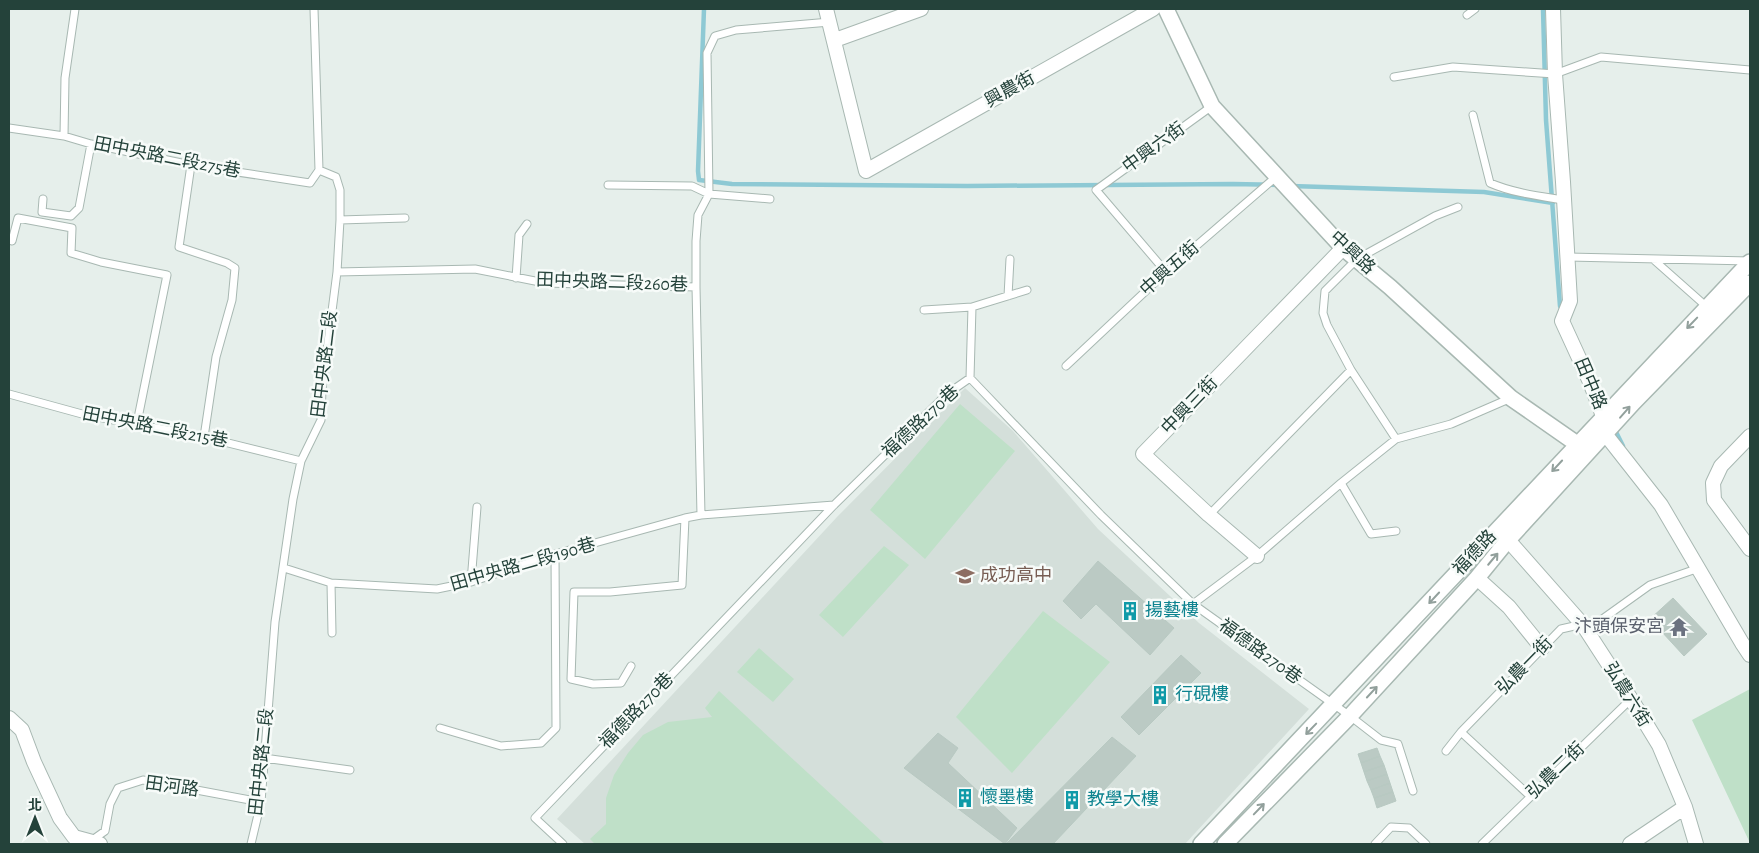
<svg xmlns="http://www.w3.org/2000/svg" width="1759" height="853" viewBox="0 0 1759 853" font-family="'Alegreya Sans','Noto Sans TC',sans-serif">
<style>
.built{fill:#d4dfda}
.green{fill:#bfe0c8}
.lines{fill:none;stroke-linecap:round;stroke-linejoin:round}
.stream{stroke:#8ec9d4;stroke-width:4.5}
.building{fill:#bbcac4;stroke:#b8c9c2}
.service-casing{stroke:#a8b8b2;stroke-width:9}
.minor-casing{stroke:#a8b8b2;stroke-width:16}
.tertiary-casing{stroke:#a8b8b2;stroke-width:18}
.service{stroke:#fff;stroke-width:7}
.minor{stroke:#fff;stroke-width:14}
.tertiary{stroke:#fff;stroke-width:15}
.oneway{stroke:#92a09c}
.labels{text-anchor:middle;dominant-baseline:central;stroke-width:5;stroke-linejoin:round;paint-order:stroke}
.street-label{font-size:18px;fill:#24423a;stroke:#f7fbf9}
.education-label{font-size:18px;fill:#785e54;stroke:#f7fbf9;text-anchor:start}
.culture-label{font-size:18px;fill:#0d838f;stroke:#f7fbf9;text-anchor:start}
.worship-label{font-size:18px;fill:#5b616d;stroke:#f7fbf9;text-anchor:end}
</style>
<rect width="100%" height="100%" fill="#e6efeb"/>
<path class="built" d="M965,388L1013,431L1098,529L1199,623L1309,709L1185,844H585L557,819L837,517Z"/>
<path class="green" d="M960,404L1015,451L925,559L870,510Z
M884,546L909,565L843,637L819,615Z
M1043,611L1110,662L1012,773L956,717Z
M759,648L794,679L773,702L737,672Z
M1750,689V843L1692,720Z
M719,691L885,844H595L590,839L606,824V798L614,775L628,753L643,735L668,722L712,717L705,708Z"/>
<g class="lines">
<path class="stream" d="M704,9L698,171L699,180L732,184L967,186L1233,184L1281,185
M1543,9L1546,120L1560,306L1562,311
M1291,186L1484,192L1553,203
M1614,428L1623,446"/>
</g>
<path class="building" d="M1098,561L1174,628L1150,655L1096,604L1081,619L1063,601Z
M1673,598L1707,634L1684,656L1650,619Z
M1181,655L1201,673L1139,735L1121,717Z
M938,733L958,748L948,763L1017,828L1005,844L904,768Z
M1112,737L1136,756L1053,844H1006Z
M1377,748L1380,756L1361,763L1358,754Z
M1380,756L1384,765L1364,772L1361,763Z
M1384,765L1387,774L1367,781L1364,772Z
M1387,774L1390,783L1371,790L1367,781Z
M1390,783L1393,792L1374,798L1371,790Z
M1393,792L1396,801L1377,808L1374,798Z"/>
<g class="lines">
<g class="service-casing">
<path id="service" d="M1467,15L1475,9
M1394,77L1453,67L1555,74L1601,57L1750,70
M1473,115L1490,183C1513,193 1539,196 1564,200
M9,128L64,136L91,144L191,165L310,183L319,170
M64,136L65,78L75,9
M191,165L179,247L227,263L235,268L232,300L216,357L204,437
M608,185L692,186L709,194L770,199
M43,199L42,212L71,216L79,208L91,144
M340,220L405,218
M9,240L12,241L18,218L72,228L71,253L101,262L167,275L137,423
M1568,257L1750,261
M1654,260L1707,307
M337,272L475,269L545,283L696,287V241L698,215L709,194L707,53L715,36L736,30L830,22
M1166,272L1096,190L1212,106
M516,278L519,235L527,224
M696,287L701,515L834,505
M1008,296L1010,259
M924,310L972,307L1027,290
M1066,366L1166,272L1277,176
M970,378L972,307
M9,394L82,414L204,437L301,461
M1396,439L1351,370L1327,325L1323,313L1325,291L1357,259L1435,216L1458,207
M1341,483L1371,534L1396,531
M1209,515L1351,370
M284,568L331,583L437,589L471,582L555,554L685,518L701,515
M471,582L477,507
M331,583L332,633
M1193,604L1257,556L1341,483L1396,439L1451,424L1511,398
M631,666L621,683L593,684L571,679L574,592H610L682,585L685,518
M440,728L501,746L541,743L556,728L555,554
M1461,732L1530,796
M1446,751L1461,732L1561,629L1601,620L1650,585L1699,568
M264,758L350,770
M91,841L105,831L110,804L118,788L143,780L261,802
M251,844L261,802L275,622L293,499L301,461L321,420L322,389L337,272L340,220V190L336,177L319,170L314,9
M563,844L535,818L834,505L947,394L970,378L1101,515L1193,604L1350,716L1381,740L1398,744L1413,791
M1375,844L1391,827L1409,828L1426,844
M1482,844L1631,699"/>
</g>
<g class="minor-casing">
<path id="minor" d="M826,9L866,171L1153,9
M1553,9L1555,74L1563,182L1570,301L1562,321L1590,382L1603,416L1606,435L1661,505L1742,643L1750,655
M835,40L921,9
M1750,436L1721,466L1713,483L1714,500L1750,549
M1508,540L1583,625L1631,699L1659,745L1685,807L1696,844
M1257,556L1209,515L1143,454L1343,248
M1477,578L1509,607L1542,648
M9,718L22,730L34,762L60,818L74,837L100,844
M1630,844L1685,807"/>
</g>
<g class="tertiary-casing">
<path id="tertiary" d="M1166,9L1212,106L1343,248L1390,287L1511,398L1577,444L1583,450
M1201,844L1750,262
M1225,844L1350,716L1477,578L1508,540L1634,402L1750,283"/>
</g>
<use href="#service" class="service"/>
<use href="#minor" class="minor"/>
<use href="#tertiary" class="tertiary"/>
</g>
<defs><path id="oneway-shaft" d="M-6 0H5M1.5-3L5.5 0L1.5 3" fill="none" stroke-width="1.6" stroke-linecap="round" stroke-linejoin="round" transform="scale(1.25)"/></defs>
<g class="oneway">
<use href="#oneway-shaft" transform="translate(1692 323) rotate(134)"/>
<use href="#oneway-shaft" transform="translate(1625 412) rotate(-49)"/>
<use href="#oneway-shaft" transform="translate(1557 466) rotate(133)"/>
<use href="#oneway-shaft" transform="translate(1493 559) rotate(-50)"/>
<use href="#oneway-shaft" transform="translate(1434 598) rotate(133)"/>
<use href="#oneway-shaft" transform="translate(1372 692) rotate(-47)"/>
<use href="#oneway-shaft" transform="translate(1311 729) rotate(134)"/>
<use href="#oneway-shaft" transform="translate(1259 809) rotate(-46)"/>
</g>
<defs>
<g id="school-bare" transform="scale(1.5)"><path d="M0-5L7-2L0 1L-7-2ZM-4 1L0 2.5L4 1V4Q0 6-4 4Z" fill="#8d6e63" stroke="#f7fbf9" stroke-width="2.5" paint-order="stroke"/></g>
<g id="building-bare" transform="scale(1.5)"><path d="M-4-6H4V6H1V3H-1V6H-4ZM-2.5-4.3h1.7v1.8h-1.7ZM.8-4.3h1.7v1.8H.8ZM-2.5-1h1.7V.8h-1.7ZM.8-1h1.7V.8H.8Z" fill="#0f9aa8" stroke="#f7fbf9" stroke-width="2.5" paint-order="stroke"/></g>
<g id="temple-bare" transform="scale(1.5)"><path d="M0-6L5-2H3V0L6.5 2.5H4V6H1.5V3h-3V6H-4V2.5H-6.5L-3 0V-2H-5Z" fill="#6b7280" stroke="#f7fbf9" stroke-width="2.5" paint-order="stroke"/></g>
</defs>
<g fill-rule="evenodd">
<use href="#school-bare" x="965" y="576"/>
<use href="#building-bare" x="1130" y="611"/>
<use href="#temple-bare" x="1679" y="627"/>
<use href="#building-bare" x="1160" y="695"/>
<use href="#building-bare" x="965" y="798"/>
<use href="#building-bare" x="1072" y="800"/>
</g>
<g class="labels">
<g class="street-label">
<text transform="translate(1010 90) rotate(-29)">興農街</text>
<text transform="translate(1154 148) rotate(-36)">中興六街</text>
<text transform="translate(167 158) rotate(11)">田中央路二段275巷</text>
<text transform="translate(1352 253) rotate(43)">中興路</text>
<text transform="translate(1170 269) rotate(-42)">中興五街</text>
<text transform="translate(612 283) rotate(2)">田中央路二段260巷</text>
<text transform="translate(325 364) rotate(-83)">田中央路二段</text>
<text transform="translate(1590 384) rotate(67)">田中路</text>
<text transform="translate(1190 406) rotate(-46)">中興三街</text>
<text transform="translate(921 422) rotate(-43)">福德路270巷</text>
<text transform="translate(155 428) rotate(11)">田中央路二段215巷</text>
<text transform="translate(1475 553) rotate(-47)">福德路</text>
<text transform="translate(523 565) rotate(-16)">田中央路二段190巷</text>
<text transform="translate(1260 652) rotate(36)">福德路270巷</text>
<text transform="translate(1525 666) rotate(-46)">弘農一街</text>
<text transform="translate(1627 695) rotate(58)">弘農六街</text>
<text transform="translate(637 711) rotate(-46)">福德路270巷</text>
<text transform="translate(262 762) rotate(-84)">田中央路二段</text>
<text transform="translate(1556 771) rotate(-44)">弘農二街</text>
<text transform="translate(172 787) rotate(8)">田河路</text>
</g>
<g class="education-label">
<text x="980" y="576">成功高中</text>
</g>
<g class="culture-label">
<text x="1145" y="611">揚藝樓</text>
<text x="1175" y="695">行硯樓</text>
<text x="980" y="798">懷墨樓</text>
<text x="1087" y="800">教學大樓</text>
</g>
<g class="worship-label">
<text x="1664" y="627">汴頭保安宮</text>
</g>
</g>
<rect width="1759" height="853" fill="none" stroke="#24423a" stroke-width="20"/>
<g transform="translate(35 818)" stroke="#f7fbf9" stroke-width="4" paint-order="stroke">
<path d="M0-4L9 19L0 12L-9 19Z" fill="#24423a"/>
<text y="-8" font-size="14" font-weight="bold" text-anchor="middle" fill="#24423a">北</text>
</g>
</svg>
